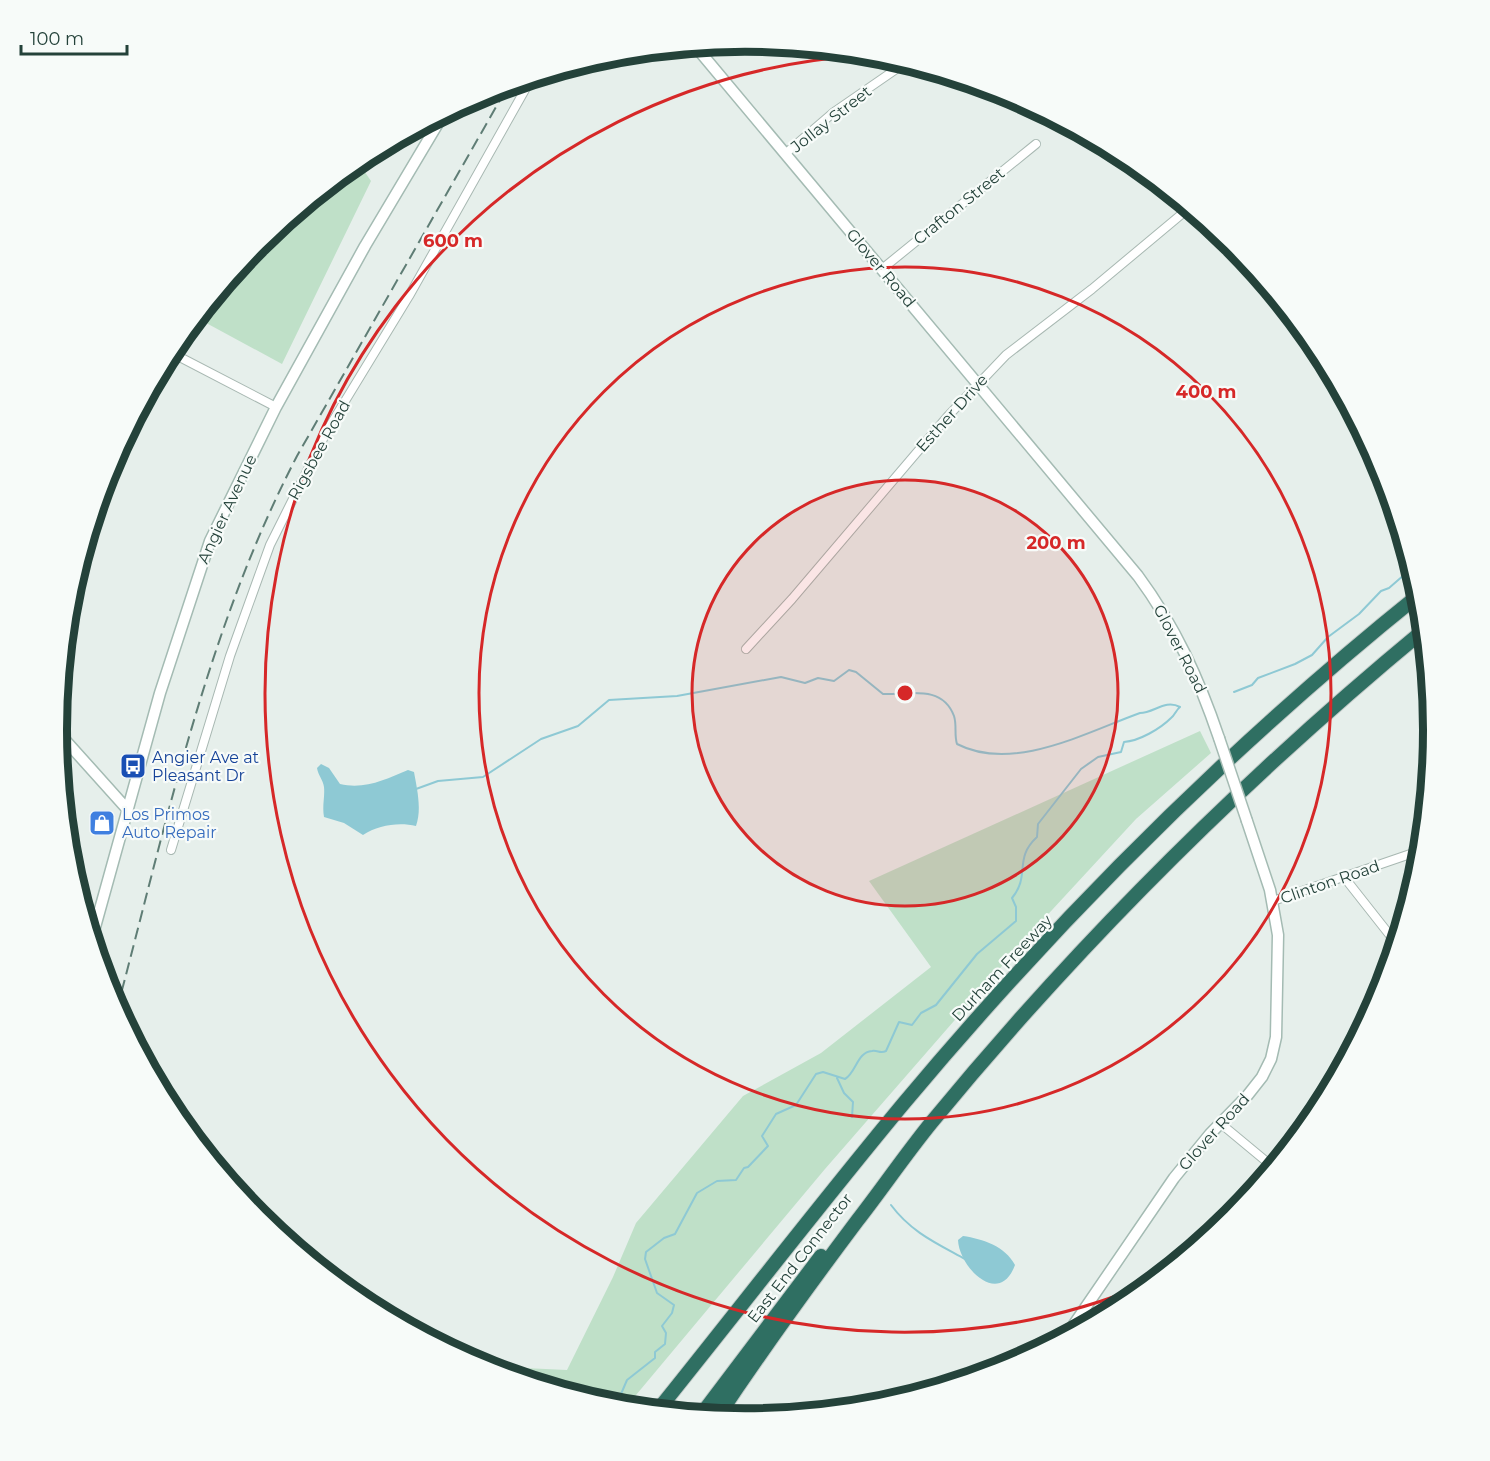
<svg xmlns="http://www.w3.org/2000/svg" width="1490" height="1461" viewBox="0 0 1490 1461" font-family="Montserrat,sans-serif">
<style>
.green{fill:#bfe0c8}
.water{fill:#8ec9d4}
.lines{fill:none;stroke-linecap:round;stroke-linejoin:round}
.stream{stroke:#8ec9d4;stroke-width:2}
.street-casing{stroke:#a8b8b2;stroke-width:10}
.secondary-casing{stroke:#a4bbb3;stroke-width:13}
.highway-casing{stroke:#c2cac8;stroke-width:16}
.street{stroke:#fff;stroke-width:8}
.secondary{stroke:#fff;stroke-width:10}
.highway{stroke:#2f6f62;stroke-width:14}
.rail{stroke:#5f7d75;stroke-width:2;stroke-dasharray:12 6;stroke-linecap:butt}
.secondary-bridge-casing{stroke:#a4bbb3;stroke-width:13;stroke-linecap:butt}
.secondary-bridge{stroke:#fff;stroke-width:10}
.ring{fill:none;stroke:#d62828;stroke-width:3}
.labels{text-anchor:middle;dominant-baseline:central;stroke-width:4.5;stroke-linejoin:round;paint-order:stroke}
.street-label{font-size:16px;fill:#24423a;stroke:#f7fbf9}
.transit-label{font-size:16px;fill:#164399;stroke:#f7fbf9;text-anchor:start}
.shop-label{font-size:16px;fill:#366cbe;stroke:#f7fbf9;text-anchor:start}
.rim{fill:none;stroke:#24423a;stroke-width:8}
.centre{fill:#d62828;stroke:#f7fbf9;stroke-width:3}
.ring-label{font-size:18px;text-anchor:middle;font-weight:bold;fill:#d62828;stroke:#f7fbf9;stroke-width:4.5;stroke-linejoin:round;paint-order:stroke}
</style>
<rect width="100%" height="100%" fill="#e6efeb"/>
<path class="green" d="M358,162L371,181L282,364L197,318L258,243Z
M1200,731L1211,753L1136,819L1028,936L825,1169L626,1407L610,1406L480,1366L567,1370L613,1277L636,1223L743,1096L821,1053L931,967L869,881Z"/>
<path class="water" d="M321,764L329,768L340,784C365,790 386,779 408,770L414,772C417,789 422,809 416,826C399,822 378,825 363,835L344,823L324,817C322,806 325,797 324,787C323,780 318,775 317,768Z
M963,1236C983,1239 1005,1246 1015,1265C999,1308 959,1267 958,1240Z"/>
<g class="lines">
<path class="stream" d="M1234,692L1252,685L1258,678L1295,664L1312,655L1328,637L1359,614L1381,591L1389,588L1412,568
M416,789L438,781L483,777L541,739L578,726L609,700L677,696L781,677L805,683L818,678L834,681L849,670L856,672L883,694C908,695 942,684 954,716C957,725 954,735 957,744C1013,773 1087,732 1140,713C1154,713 1165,699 1180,707C1176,710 1175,715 1171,718C1160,729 1139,741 1124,742L1121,752L1098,757L1081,769L1038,824L1037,837C1013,859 1031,875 1012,898L1016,907V921L977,954L936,1005L921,1013L912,1025L899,1022L886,1051C880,1054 878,1050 872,1051C857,1052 856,1073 845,1079L823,1072L816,1074L796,1105L776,1114L762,1136L768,1146L748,1167L744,1168L736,1180L717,1181L697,1193L675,1234L664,1238L646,1252L645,1259L657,1293L674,1305L672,1313L662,1326L666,1333L665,1344L655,1352V1358L627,1380L621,1394L616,1398L610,1395L606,1405
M837,1078L844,1093L853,1102L852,1117
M891,1205C911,1232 936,1243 965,1259"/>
<g class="street-casing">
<path id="street" d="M785,154L834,112L905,63
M882,269L1036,144
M170,352L276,407
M746,649L792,599L947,417L1006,355L1092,289L1189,208
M171,850L230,656L270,545L328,429L409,296L531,79
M1344,877L1396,943
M1273,901L1422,850
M1220,1123L1273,1167"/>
</g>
<g class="secondary-casing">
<path id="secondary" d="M696,47L1138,576C1175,626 1199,679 1219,738
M57,731L127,809
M92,938L160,693L210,541L276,407L365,246L443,115
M1066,1336L1174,1178L1210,1134L1247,1096L1262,1077L1271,1059L1276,1037L1278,935L1270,890L1247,821"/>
</g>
<g class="highway-casing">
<path id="highway" d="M658,1410C740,1308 820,1204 904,1103C1058,919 1232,745 1420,594
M701,1415L821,1256
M718,1416C762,1350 809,1285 857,1221C882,1189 905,1155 931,1123C1078,944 1245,778 1424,630"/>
</g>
<use href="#street" class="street"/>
<use href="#secondary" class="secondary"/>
<use href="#highway" class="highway"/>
<path class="rail" d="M117,1009C167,821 207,629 297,456L508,86"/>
<g class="secondary-bridge-casing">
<path id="secondary-bridge" d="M1219,738L1247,821"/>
</g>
<use href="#secondary-bridge" class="secondary-bridge"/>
</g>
<circle cx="905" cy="693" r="213" fill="#d62828" fill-opacity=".12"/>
<g class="ring">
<circle cx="905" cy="693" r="213"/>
<circle cx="905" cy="693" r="426"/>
<path d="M1150 1283A639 639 0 1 1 872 55"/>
</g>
<defs>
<g id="bus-square" transform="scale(1.35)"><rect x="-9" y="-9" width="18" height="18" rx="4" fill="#1a4fb4" stroke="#f7fbf9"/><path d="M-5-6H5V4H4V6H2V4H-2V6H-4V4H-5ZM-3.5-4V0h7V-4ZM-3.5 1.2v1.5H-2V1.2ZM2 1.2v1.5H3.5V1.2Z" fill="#fff"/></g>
<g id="shop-square" transform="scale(1.35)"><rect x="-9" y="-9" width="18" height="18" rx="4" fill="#3f7fe0" stroke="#f7fbf9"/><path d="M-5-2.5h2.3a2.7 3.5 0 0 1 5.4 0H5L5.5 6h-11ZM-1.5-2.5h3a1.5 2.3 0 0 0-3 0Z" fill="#fff"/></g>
</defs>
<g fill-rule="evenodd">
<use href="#bus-square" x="133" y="766"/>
<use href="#shop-square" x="102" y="823"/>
</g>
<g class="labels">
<g class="street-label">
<text transform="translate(831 119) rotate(-38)">Jollay Street</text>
<text transform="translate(959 206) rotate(-39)">Crafton Street</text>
<text transform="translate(881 268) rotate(50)">Glover Road</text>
<text transform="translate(952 413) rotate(-48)">Esther Drive</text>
<text transform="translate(319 450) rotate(-61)">Rigsbee Road</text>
<text transform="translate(227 509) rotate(-65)">Angier Avenue</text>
<text transform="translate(1180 649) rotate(63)">Glover Road</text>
<text transform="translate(1330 882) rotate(-19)">Clinton Road</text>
<text transform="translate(1002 968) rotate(-47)">Durham Freeway</text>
<text transform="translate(1214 1132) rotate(-48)">Glover Road</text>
<text transform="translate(800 1258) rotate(-52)">East End Connector</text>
</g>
<g class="transit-label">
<text x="152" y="757">Angier Ave at<tspan x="152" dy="18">Pleasant Dr</tspan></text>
</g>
<g class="shop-label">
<text x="122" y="814">Los Primos<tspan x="122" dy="18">Auto Repair</tspan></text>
</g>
</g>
<path d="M0 0H1490V1461H0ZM67 730a678 678 0 1 1 1356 0a678 678 0 1 1-1356 0Z" fill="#f7fbf9" fill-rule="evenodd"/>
<path class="rim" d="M67 730a678 678 0 1 1 1356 0a678 678 0 1 1-1356 0Z"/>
<circle cx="905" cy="693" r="9" class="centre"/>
<g class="ring-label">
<text x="453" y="247">600 m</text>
<text x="1206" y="398">400 m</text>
<text x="1056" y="549">200 m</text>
</g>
<path d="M21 45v9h106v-9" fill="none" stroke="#24423a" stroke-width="3"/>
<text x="30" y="45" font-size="18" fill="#24423a" stroke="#f7fbf9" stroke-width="4.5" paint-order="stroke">100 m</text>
</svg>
